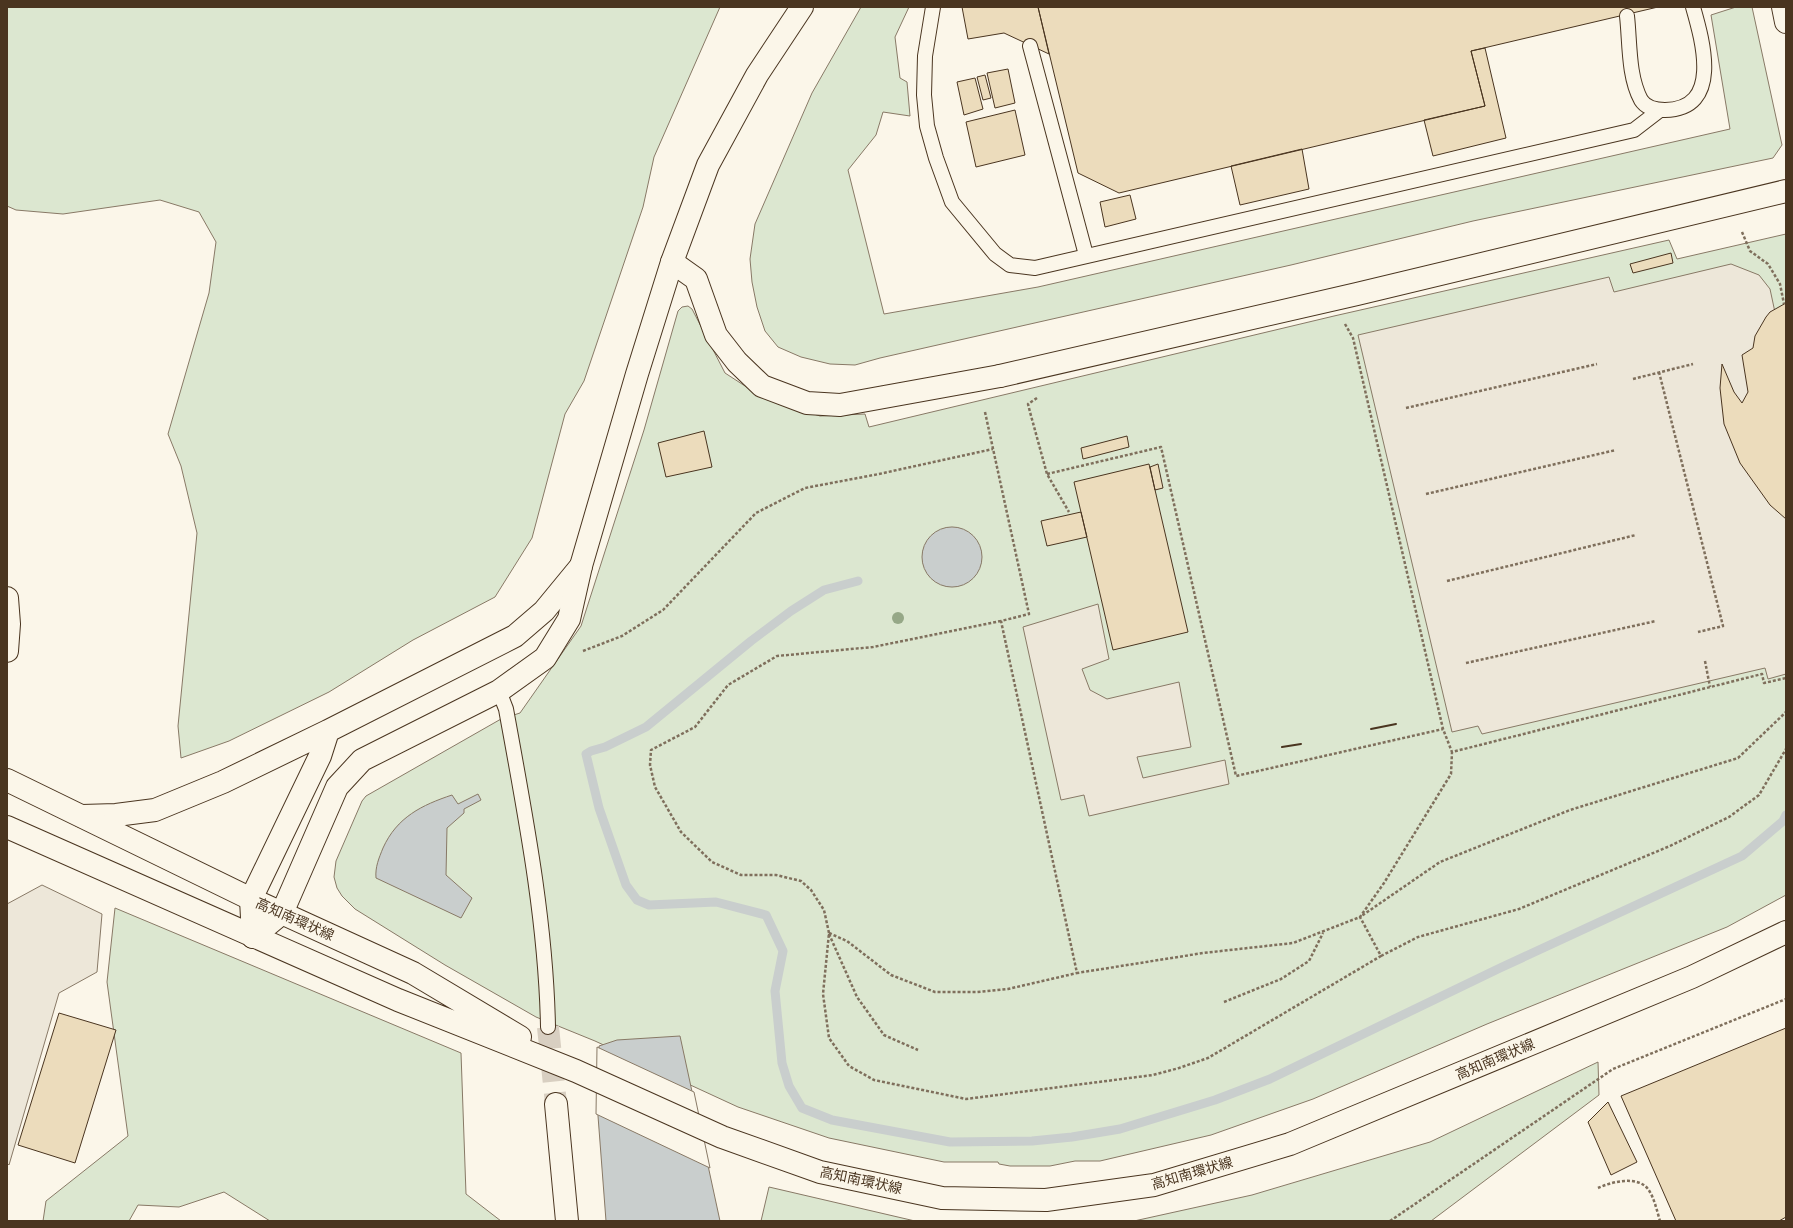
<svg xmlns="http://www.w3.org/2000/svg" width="1793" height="1228" viewBox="0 0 1793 1228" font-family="Ubuntu,'Noto Sans JP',sans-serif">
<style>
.green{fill:#dce7d0;stroke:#887966}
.parking{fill:#ede7d9;stroke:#887966}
.water{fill:#c9cecd;stroke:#887966}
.pier{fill:#fbf6e9;stroke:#887966}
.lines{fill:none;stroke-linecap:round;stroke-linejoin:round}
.stream{stroke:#c9cecd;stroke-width:9}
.building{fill:#ecdcbc;stroke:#4a3520}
.street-tunnel{stroke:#d8cfc1;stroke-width:22;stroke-dasharray:22 11;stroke-linecap:butt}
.lane-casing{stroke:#4a3520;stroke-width:16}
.street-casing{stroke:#4a3520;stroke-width:24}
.secondary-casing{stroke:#4a3520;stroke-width:24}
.primary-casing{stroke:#4a3520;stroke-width:24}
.path{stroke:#7f6f5c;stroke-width:2.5;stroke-dasharray:3 2;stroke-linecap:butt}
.lane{stroke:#fbf6e9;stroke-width:14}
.street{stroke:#fbf6e9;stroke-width:22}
.secondary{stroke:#fbf6e9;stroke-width:22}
.primary{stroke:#fbf6e9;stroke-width:22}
.wall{stroke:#4a3520;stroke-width:2}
.tree{fill:#96a887}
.labels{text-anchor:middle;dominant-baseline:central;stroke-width:3;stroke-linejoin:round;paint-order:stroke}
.street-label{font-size:14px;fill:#4a3520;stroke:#fbf6e9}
</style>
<rect width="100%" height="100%" fill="#fbf6e9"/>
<path class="green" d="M7,7H720L654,157L643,207L584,381L565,414L532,538L495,597L413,640L329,692L229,741L181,758L178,726L197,533L181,466L168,434L209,293L216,242L199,212L160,200L63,214L16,210L7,206Z
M861,7H909L895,37L900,78L907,82L910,116L883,112L876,135L848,170L884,314L1038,287L1730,129L1711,15L1736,7H1752L1782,145L1773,158L1473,221L1291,265L880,358L855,365L830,364L801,357L778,347L765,331L757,307L752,282L750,259L755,224L812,93Z
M1786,234V895L1727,927L1487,1024L1313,1099L1211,1135L1100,1161H1075L1050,1166H1010L999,1164L998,1162H944L829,1138L738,1107L595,1041L536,1017L445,965L355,909L342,896L337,888L334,877L336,861L362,801L366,796L501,719L520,713L581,626L644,430L678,311L682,307L688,306L692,309L725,373L762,397L820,416L865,414L869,427L1334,316L1669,240L1677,259Z
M115,908L461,1053L466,1194L501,1221H270L224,1192L179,1207L138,1205L129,1221H43L46,1201L128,1136L107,982Z
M1598,1062L1599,1095L1431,1221H1134L1252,1195L1430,1142Z
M769,1187L915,1221H761Z"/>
<path class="parking" d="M1731,264L1759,275L1770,289L1776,317L1786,499V674L1768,679L1765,668L1482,734L1478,726L1452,732L1358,335L1609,277L1614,292Z
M1098,604L1109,659L1082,669L1090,690L1107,699L1179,682L1191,747L1137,757L1143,778L1225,760L1229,784L1089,816L1084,795L1061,800L1023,627Z
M42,885L102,914L97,972L59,993L9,1165L7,1163V904Z"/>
<path class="water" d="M922 557a30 30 0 1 1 60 0a30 30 0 1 1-60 0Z
M478,794L481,800L464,809V813L447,828L446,875L472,898L461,918L376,878C375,867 379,858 383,848C397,817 422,805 452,795L458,804Z
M680,1036L720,1221H606L598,1116L599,1046L617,1040Z"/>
<path class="pier" d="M597,1047L694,1092L710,1168L596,1114Z"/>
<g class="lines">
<path class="stream" d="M858,581L824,590L791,611L751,641L646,727L605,747L591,751L586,754L599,808L626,885L637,900L649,905L716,902L766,915L783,951L775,991L782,1063L789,1086L802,1108L832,1120L950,1142L1032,1141L1072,1137L1120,1129L1215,1100L1270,1079L1500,968L1742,856L1783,821L1786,815"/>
</g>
<path class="building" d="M962,7H1038L1049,54L1004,33L968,39Z
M1038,7H1658L1471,51L1485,106L1119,193L1078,173Z
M1485,48L1506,138L1433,156L1424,120L1485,106L1471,51Z
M1008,69L1015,103L995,108L987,73Z
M985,75L991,98L983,100L977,77Z
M975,78L983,109L964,115L957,82Z
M1015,110L1025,155L976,167L966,122Z
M1302,149L1309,189L1240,205L1231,166Z
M1130,195L1136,219L1105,227L1100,202Z
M1671,253L1673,263L1633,273L1630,264Z
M1786,303V519L1770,505L1740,463L1724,424L1720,388L1722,364L1734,392L1742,403L1748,392L1742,355L1753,348L1755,336L1766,317L1770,312Z
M704,431L712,467L666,477L658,443Z
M1127,436L1129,447L1083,459L1081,448Z
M1149,464L1188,632L1113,650L1074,482Z
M1158,464L1163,488L1155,490L1150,467Z
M1081,512L1087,537L1047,546L1041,521Z
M59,1013L116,1030L75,1163L18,1145Z
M1786,1028V1217L1779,1221H1676L1621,1096Z
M1608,1102L1637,1162L1611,1175L1588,1122Z"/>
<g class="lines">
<path class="street-tunnel" d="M548,1027L556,1104"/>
<g class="lane-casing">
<path id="lane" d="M933,7L925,56L924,95L927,126L936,158L952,202L995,254L1010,265L1035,268L1634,130L1660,110
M1627,16C1630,42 1628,76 1641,100C1646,108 1657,110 1665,110C1722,109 1703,42 1693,7
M1030,46L1086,255
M499,691L506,709C525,814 546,920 548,1027"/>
</g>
<g class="street-casing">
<path id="street" d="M1783,7L1786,22
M672,262L696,279L716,335L737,362L762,386L807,403L840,405L1000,376
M82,816L116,815L155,810L223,782L328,731
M253,937L251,899L320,756L328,731L515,636L544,611L581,566
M556,1104L567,1221"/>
</g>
<g class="secondary-casing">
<path id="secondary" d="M1000,376L1357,294L1786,191
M253,937L282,913L337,787L362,760L499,691L545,658L569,619L581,566L637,374L672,262L708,165L757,75L802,7"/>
</g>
<g class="primary-casing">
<path id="primary" d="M7,598L9,624L7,651
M7,780L251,899L413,973L520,1037
M7,827L398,1000L576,1071L722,1137L820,1172L942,1198L1046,1200L1154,1185L1290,1144L1692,977L1786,932"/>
</g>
<path class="path" d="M1742,232L1750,251L1768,264L1780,284L1784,304
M1345,324L1353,338L1443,729L1452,752L1762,674L1764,683L1786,678
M1659,372L1723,626L1698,632
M1633,379L1693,364
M1037,398L1028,404L1030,412L1047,474L1069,512
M1406,408L1597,364
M985,412L1029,614L1001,621L1077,973L1203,953L1293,943L1360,917L1384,883L1451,774L1452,752
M1047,474L1161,447L1236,776L1443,729
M1426,494L1616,450
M1447,581L1636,535
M1001,621L873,647L777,656L728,685L695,727L651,750L650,765L655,787L681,832L712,862L741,875H776L801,881L811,890L824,910L829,933L823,994L829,1038L849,1066L874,1080L966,1099L1153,1075L1179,1068L1208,1058L1381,956L1360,917L1440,862L1570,810L1738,758L1786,712
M583,651L622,636L663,610L756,513L805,488L879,474L993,449
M1705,661L1710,687
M1466,663L1656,621
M829,933L847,941L891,975L935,992H977L1008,989L1077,973
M829,934L857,997L884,1035L918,1050
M1381,956L1418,937L1519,909L1670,846L1729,817L1759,795L1786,749
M1224,1002L1281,979L1309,961L1323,933
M1598,1188C1611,1182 1637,1175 1648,1189C1654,1197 1657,1211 1660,1221
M1390,1221L1613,1069L1786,999"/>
<use href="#lane" class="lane"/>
<use href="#street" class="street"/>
<use href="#secondary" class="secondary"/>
<use href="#primary" class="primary"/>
<path class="wall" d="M1371,729L1396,724
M1282,747L1301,744"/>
</g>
<circle class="tree" cx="898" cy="618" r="6"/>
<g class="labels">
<g class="street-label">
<text transform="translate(295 919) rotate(24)">高知南環状線</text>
<text transform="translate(1495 1059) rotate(-23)">高知南環状線</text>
<text transform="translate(1192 1173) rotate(-16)">高知南環状線</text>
<text transform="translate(861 1180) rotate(12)">高知南環状線</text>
</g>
</g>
<rect width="1793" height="1228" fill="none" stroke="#4a3520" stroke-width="16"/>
</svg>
